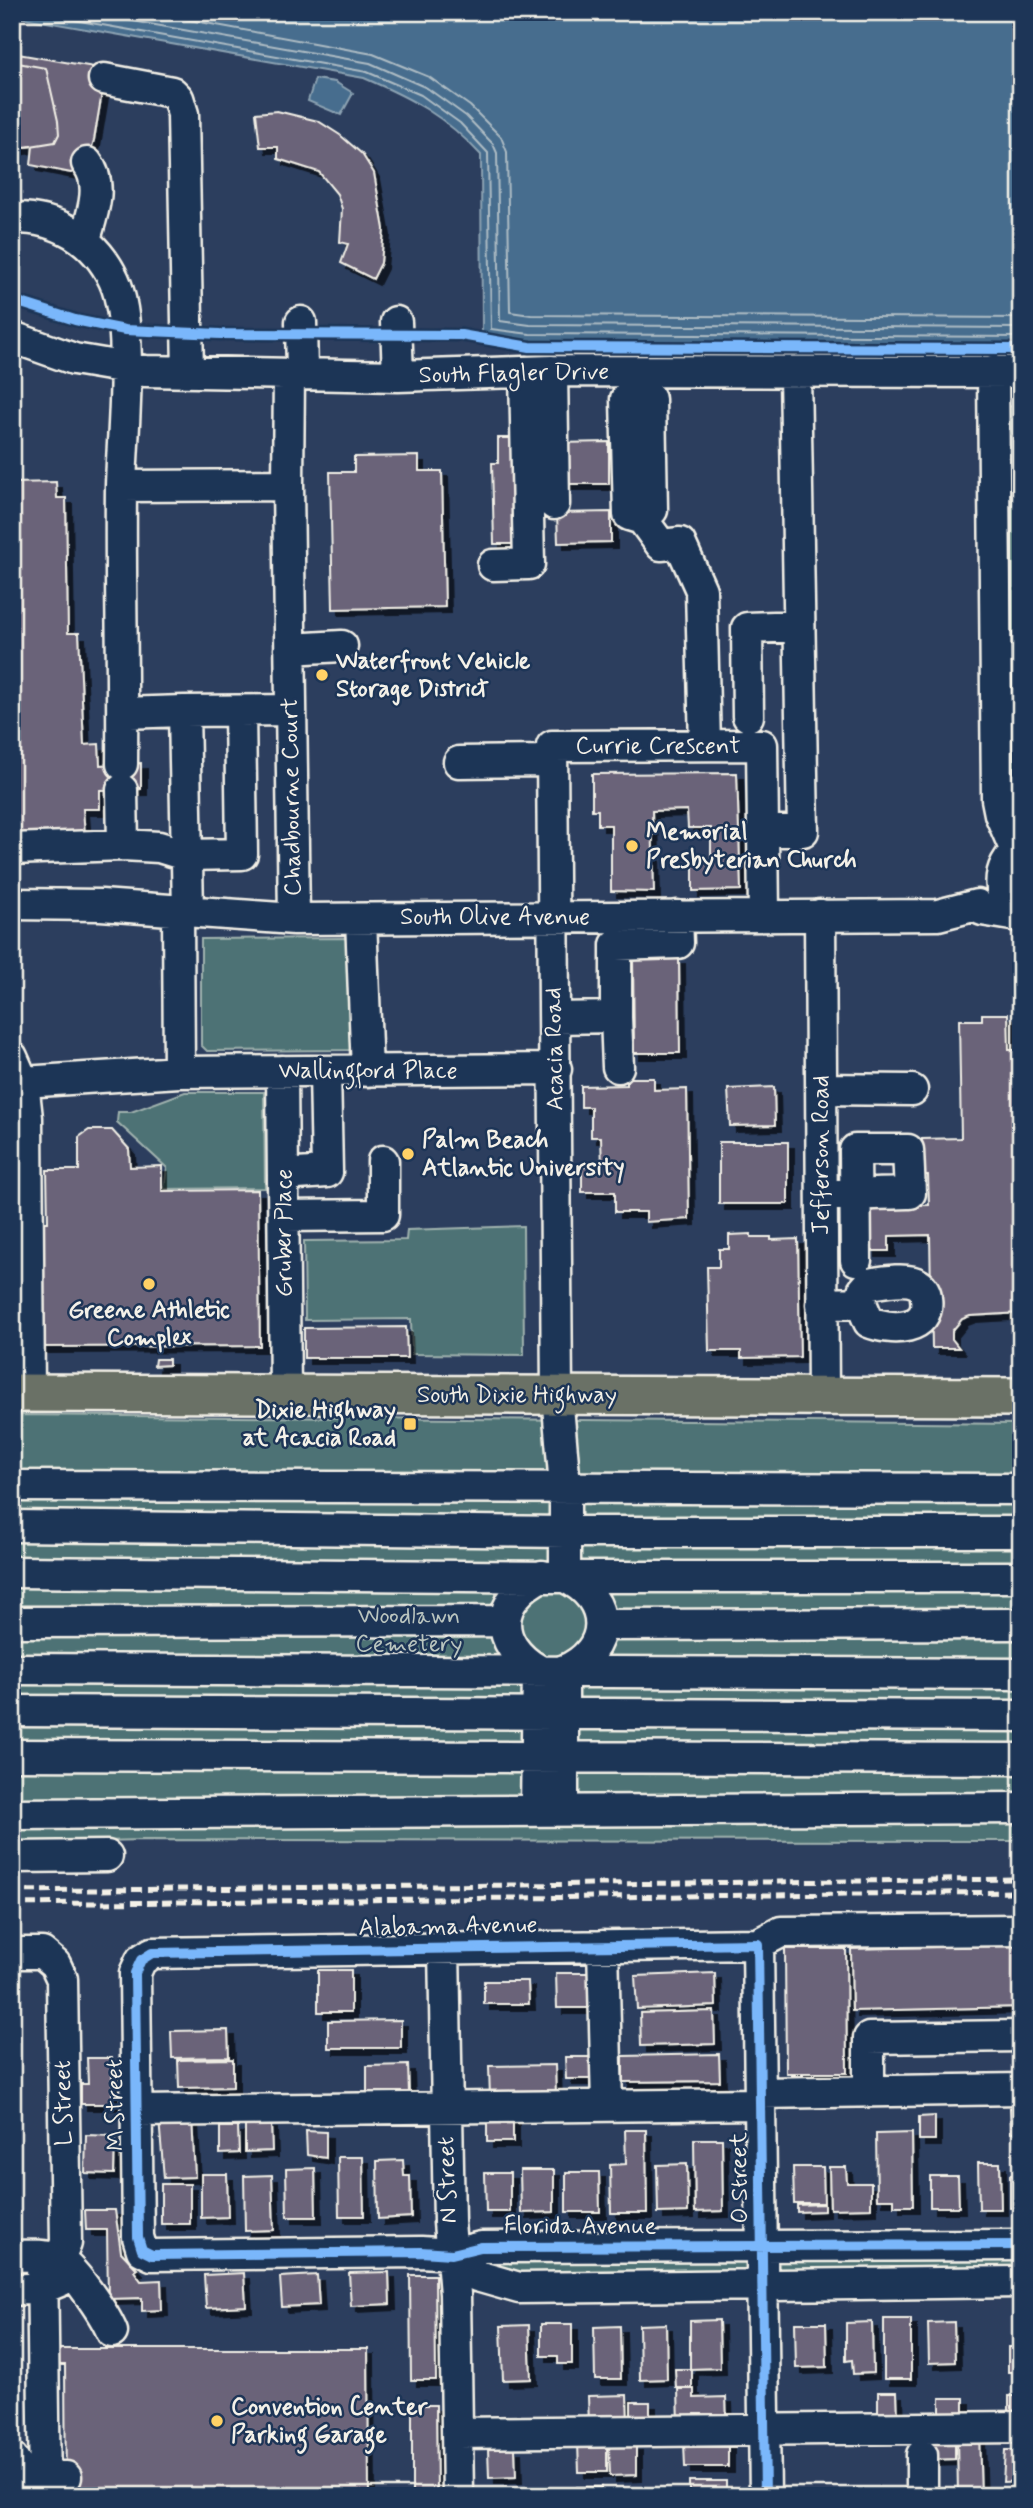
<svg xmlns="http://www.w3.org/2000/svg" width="1033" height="2508" viewBox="0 0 1033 2508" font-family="Mynerve,sans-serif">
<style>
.green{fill:#4d7274;stroke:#a0b2ae;stroke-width:2}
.water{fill:#466d8e;stroke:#8ca2b2;stroke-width:2}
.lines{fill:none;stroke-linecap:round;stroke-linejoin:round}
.shore{stroke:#aebcc4;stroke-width:2}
.building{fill:#6a6479;stroke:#f4f1e8;stroke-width:2;filter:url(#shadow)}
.minor-casing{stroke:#f4f1e8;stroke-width:35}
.major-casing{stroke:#f4f1e8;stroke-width:42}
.minor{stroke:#1d3557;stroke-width:30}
.major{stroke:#6a7166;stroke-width:37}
.rail{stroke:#f4f1e8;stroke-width:5;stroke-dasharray:10 5;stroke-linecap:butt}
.cycleway-casing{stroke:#1d3557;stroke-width:15}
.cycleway{stroke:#7ab7fb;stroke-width:10}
.poi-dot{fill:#ffd166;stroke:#1d3557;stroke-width:2.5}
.labels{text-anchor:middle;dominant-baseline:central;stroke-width:5;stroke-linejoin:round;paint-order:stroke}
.street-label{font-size:24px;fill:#f4f1e8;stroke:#1d3557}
.poi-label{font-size:24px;font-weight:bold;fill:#f4f1e8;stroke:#1d3557;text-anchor:start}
.park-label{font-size:24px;fill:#bac5bf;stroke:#1d3557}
</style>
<defs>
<filter id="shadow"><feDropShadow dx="6" dy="6" stdDeviation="0" flood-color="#0009"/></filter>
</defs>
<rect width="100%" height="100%" fill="#2c3e5e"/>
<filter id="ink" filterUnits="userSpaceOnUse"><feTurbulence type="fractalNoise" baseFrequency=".0143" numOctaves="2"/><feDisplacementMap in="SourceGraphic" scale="14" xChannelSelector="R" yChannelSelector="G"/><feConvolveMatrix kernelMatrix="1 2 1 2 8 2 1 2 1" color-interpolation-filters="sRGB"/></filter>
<g filter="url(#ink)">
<path class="green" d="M1021,405V921H989L1009,792L1006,407Z
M347,938L353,1050L207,1051L201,1045V939Z
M185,1092H264L265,1188L164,1189L167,1168L117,1122L118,1112H131Z
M523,1226L524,1355L412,1354L411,1319L305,1320L304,1241L406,1240L407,1230Z
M12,1415L1021,1424V1841L144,1840L12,1843Z
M1021,2253V2274L514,2281L484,2267L483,2258Z"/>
<path class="water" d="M12,12H1021V344L529,341L482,334L481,155C445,116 413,99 364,78L12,16Z
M315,79L335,82L353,93L341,115L308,101Z"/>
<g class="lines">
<path class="shore" d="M29,12L367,72L421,95L460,123L488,153L491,329L530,334L1021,337
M82,12L370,63L427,88L466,116L493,144L497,153L500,321L530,325L1021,328
M146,12L373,54L429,77L470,106L501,137L507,152L510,312L531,315L1021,318"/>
</g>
<path class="building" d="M12,53L106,69L94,140L87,163L80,169L71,173L31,165L33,146L12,149Z
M12,62L46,68L58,121L59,134L55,142L12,149Z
M277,111L318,121L340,135L362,154L374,173L384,229L381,263L373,279L341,263L348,244L340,242L342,209L337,194L319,172L278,159V147H260L256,113Z
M498,438H521L514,544H494L492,463H498Z
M609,442V484H558V443Z
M419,456V471H442L445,607L333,609L330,472H354V457Z
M56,482L57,498H66L68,633H79L84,745L99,744L100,765L141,763V789L100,790V809H83L85,835L12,836V483Z
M611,512V542L558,543L557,513Z
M737,773L741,890L693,891V863H711V828H688L687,810L652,811L654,892L611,891V825H598V810H592V774Z
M679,958L680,1053H634L633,959Z
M982,1014H1008L1009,1050H1021V1313L970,1316L962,1319L952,1331V1339L959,1348H932L930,1235L889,1236V1251H870L869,1211L874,1206L929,1205L928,1175H923L922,1139L961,1138L959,1020H982Z
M627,1078H654V1090L687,1089L689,1219L646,1222V1212H615V1192H582V1167H602L601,1137H591V1107H581V1086L627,1085Z
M774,1087L775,1125L730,1126L728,1089Z
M89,1130H112L129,1149L130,1167L162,1166V1191L258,1190L260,1346L39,1347L38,1222H48L47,1170H79V1137Z
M719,1142H788V1204H719Z
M12,1198H18V1330H12Z
M751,1234V1237H771V1240L798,1239L800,1357L741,1358V1351H709L707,1267H719V1249H729V1235Z
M406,1327L407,1358H304V1328Z
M155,1359H169V1365L154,1366Z
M1021,1945V2007L852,2011L851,1949Z
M785,1949H846L847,2073H786Z
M318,1970H351V2012H318Z
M556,1973H595L596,2008H557Z
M715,1973L716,2006L637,2009L635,1976Z
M484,1981H528L529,2004H484Z
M714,2011L715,2044L641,2046L640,2013Z
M401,2020V2048H328V2021Z
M228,2030L229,2057L172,2058L171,2031Z
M719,2054L720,2081L623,2082V2056Z
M565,2057H593V2079H566Z
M87,2058H112V2104H81V2084H88Z
M233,2059V2087L179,2088L178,2060Z
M408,2065L409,2093H367V2066Z
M555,2065L556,2097L490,2098L489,2066Z
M1010,2108H1021V2133H1011Z
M487,2114H513V2142H487Z
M935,2116V2140H919V2117Z
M192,2117L195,2177L164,2178L159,2119Z
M245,2123H271L272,2151L245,2152Z
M220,2127H238L239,2153L220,2154Z
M625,2130H646L647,2213H611L610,2165L626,2164Z
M306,2131L326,2132V2158L307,2155Z
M912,2133L913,2206H894V2199H877L876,2134Z
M86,2135L115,2136L114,2174L85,2173Z
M694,2139H722L723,2211L695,2212Z
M338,2157H363L364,2216H339Z
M403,2160L404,2176H410L411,2217L378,2219L377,2161Z
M1018,2162H1021V2208H1010V2175L1018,2174Z
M978,2163H1000L1001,2209H979Z
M687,2164L688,2212L658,2213L657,2165Z
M793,2167H823L824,2203H794Z
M829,2167H846L847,2183H871V2208L830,2209Z
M315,2168L316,2217H287L286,2169Z
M520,2170H554V2212L521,2213Z
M566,2172H599L600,2212H566Z
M485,2173H510V2212H486Z
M201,2174H227L228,2217L201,2218Z
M272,2175L274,2230L245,2231L244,2176Z
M930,2176H958L959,2207H930Z
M161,2184H190V2224H161Z
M824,2204V2211L797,2212V2205Z
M85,2210H115L121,2252L137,2269L134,2271L141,2281L161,2280L162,2310L142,2311V2298L108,2299L107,2230H86Z
M389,2272L390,2304L351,2306L349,2273Z
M244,2273L246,2306L206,2308L204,2275Z
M317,2275L319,2305L282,2307L280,2277Z
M410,2275H435L436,2380H411Z
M884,2319H911V2379H884Z
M719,2320L720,2368L690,2369V2321Z
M872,2322L873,2373L853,2374L852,2360L846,2361V2323Z
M954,2322L955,2362L929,2363L928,2323Z
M795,2323H826L827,2367L796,2368Z
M1017,2323H1021V2372H1008V2347H1017Z
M541,2324H572V2364H558V2356H541Z
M666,2324L667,2379L640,2380L639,2325Z
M529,2325L531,2379L503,2380L501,2326Z
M620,2326L621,2379H595L594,2327Z
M59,2349H368L369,2496H66L65,2365H59Z
M675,2369H692V2388H676Z
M678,2389H694V2398L726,2397L727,2423L679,2424Z
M878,2392H897L898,2419H878Z
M627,2395L628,2424L589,2425L588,2396Z
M1009,2396H1021V2421H1009Z
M940,2398H964V2421H940Z
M631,2402H650V2423L631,2424Z
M412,2405H436L437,2496H412Z
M979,2434L981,2496H958L957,2435Z
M955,2436V2459L929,2460V2437Z
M728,2442V2467H685L684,2443Z
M578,2443H607V2472H579Z
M636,2445V2475L610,2476L609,2446Z
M515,2448L516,2477L489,2478L488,2449Z
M1005,2450H1021V2481L1003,2482Z
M689,2481H726V2496H689Z
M577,2487H601V2496H577Z
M520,2490H553V2496H520Z"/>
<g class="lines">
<g class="minor-casing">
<path id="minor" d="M104,79L172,92L178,98L183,114L188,372
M12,218C58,217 95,239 114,280C135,325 122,434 121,487C120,579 123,671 122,764
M85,239C92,215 104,184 87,163
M301,322L302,374
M396,322L398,376
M12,337L74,359L145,371L398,376L552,371L1021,372
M552,371L554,504
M993,371L997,799L1000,814L1016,851
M639,372V383L650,399L652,510L642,519
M639,383L626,399L629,515L642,519L661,545L680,543L701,590L705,745
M288,485L289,374
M121,486L288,485L294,919
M493,565L529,564L525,372
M290,649L342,646
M184,711L291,710
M122,713L184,711L188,912
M748,716L747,628L799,626
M459,762L552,761
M122,790L123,845
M763,831H803L795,373
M1021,848C994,865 996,901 1021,918
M12,849L123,845L159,847L185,855L242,854L240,711
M12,904L101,905L294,919L938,915L977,905L982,910L1018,916
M178,911L179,1072
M820,915L823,1396
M361,919L367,1071
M616,1017V945L678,943L677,916
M555,1018L616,1017L618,1067
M12,1057L23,1082L27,1118L29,1393
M282,1071L285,1394
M23,1082L179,1072L556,1069
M821,1089L912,1090
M283,1175L327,1172L325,1071
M822,1195C851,1195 880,1194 910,1193L908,1150H855L856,1260
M284,1216L383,1215V1161
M822,1304L861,1303L869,1322C891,1331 931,1331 926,1298C926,1293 923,1287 918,1284C908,1277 881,1282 869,1284L863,1291L861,1303
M12,1486L1021,1489
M12,1526L566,1532H1021
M12,1572L565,1577H1021
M565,1577V1486L557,1395L552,746L762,745L764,915
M12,1622L504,1621
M601,1625L1021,1624
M12,1669L1021,1674
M538,1670C492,1643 495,1599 542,1576
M563,1671V1810
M563,1671C612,1651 613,1599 565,1577
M12,1711L1021,1716
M12,1755L1021,1759
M536,1810L538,1670
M12,1814L1021,1808
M12,1857L107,1856
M1021,1930L781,1932L758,1944L152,1953L141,1960L135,1973L138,2237L142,2250L152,2255L421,2252L452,2254L481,2247L1021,2245
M758,1944L765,2496
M603,1946L607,2105
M444,1948L449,2222L455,2294L458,2496
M12,1953H42L55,1964L62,1979L66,2243L59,2260
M869,2091V2038L1021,2036
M760,2093L1021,2089
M137,2111L760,2104
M452,2254L477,2276L519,2288L1021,2282
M12,2256C27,2256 42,2254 56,2259C72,2265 105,2315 112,2332
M42,2256L45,2496
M12,2290L43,2288L60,2281
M458,2433L1021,2427
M922,2455V2496
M12,2458L24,2477H66"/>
</g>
<g class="major-casing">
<path id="major" d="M12,1393L1021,1397"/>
</g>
<use href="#minor" class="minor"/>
<use href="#major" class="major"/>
<path class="rail" d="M12,1891L1021,1879
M12,1904L1021,1892"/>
<g class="cycleway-casing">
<path id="cycleway" d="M12,300L75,320L125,330L220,334L461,335L530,347L1021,349
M765,2496L758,1944L152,1953L141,1960L135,1973L138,2237L142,2250L152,2255L421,2252L452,2254L481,2247L1021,2245"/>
</g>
<use href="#cycleway" class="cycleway"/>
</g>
</g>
<g class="poi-dot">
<circle cx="322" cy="675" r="7"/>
<circle cx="632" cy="846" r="7"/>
<circle cx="408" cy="1154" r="7"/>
<circle cx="149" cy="1284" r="7"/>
<rect x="403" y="1417" width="14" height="14" rx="3.5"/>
<circle cx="217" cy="2421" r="7"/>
</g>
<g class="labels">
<g class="street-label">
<text transform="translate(514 374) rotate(-1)">South Flagler Drive</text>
<text x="658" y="746">Currie Crescent</text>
<text transform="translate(292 797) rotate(-91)">Chadbourne Court</text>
<text x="495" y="917">South Olive Avenue</text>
<text transform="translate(555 1049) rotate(-91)">Acacia Road</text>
<text x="368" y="1071">Wallingford Place</text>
<text transform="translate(821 1155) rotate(-90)">Jefferson Road</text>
<text transform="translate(284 1233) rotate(-90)">Gruber Place</text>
<text x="517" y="1395">South Dixie Highway</text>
<text transform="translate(448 1927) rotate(-1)">Alabama Avenue</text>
<text transform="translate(64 2103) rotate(-91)">L Street</text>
<text transform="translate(116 2105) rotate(-91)">M Street</text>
<text transform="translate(740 2178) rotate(-91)">O Street</text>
<text transform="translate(448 2180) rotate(-92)">N Street</text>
<text x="580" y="2226">Florida Avenue</text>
</g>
<g class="poi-label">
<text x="336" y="661">Waterfront Vehicle<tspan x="336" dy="28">Storage District</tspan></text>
<text x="646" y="832">Memorial<tspan x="646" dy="28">Presbyterian Church</tspan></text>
<text x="422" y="1140">Palm Beach<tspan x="422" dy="28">Atlantic University</tspan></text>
<text x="149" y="1310" text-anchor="middle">Greene Athletic<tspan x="149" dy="28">Complex</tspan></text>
<text x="396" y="1410" text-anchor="end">Dixie Highway<tspan x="396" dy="28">at Acacia Road</tspan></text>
<text x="231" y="2407">Convention Center<tspan x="231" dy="28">Parking Garage</tspan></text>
</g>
<g class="park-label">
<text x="409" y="1616">Woodlawn<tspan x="409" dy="28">Cemetery</tspan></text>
</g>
</g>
<rect width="1033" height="2508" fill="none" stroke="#1d3557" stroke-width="42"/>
<rect x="21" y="21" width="991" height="2466" fill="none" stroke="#f4f1e8" stroke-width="2.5" filter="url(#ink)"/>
</svg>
